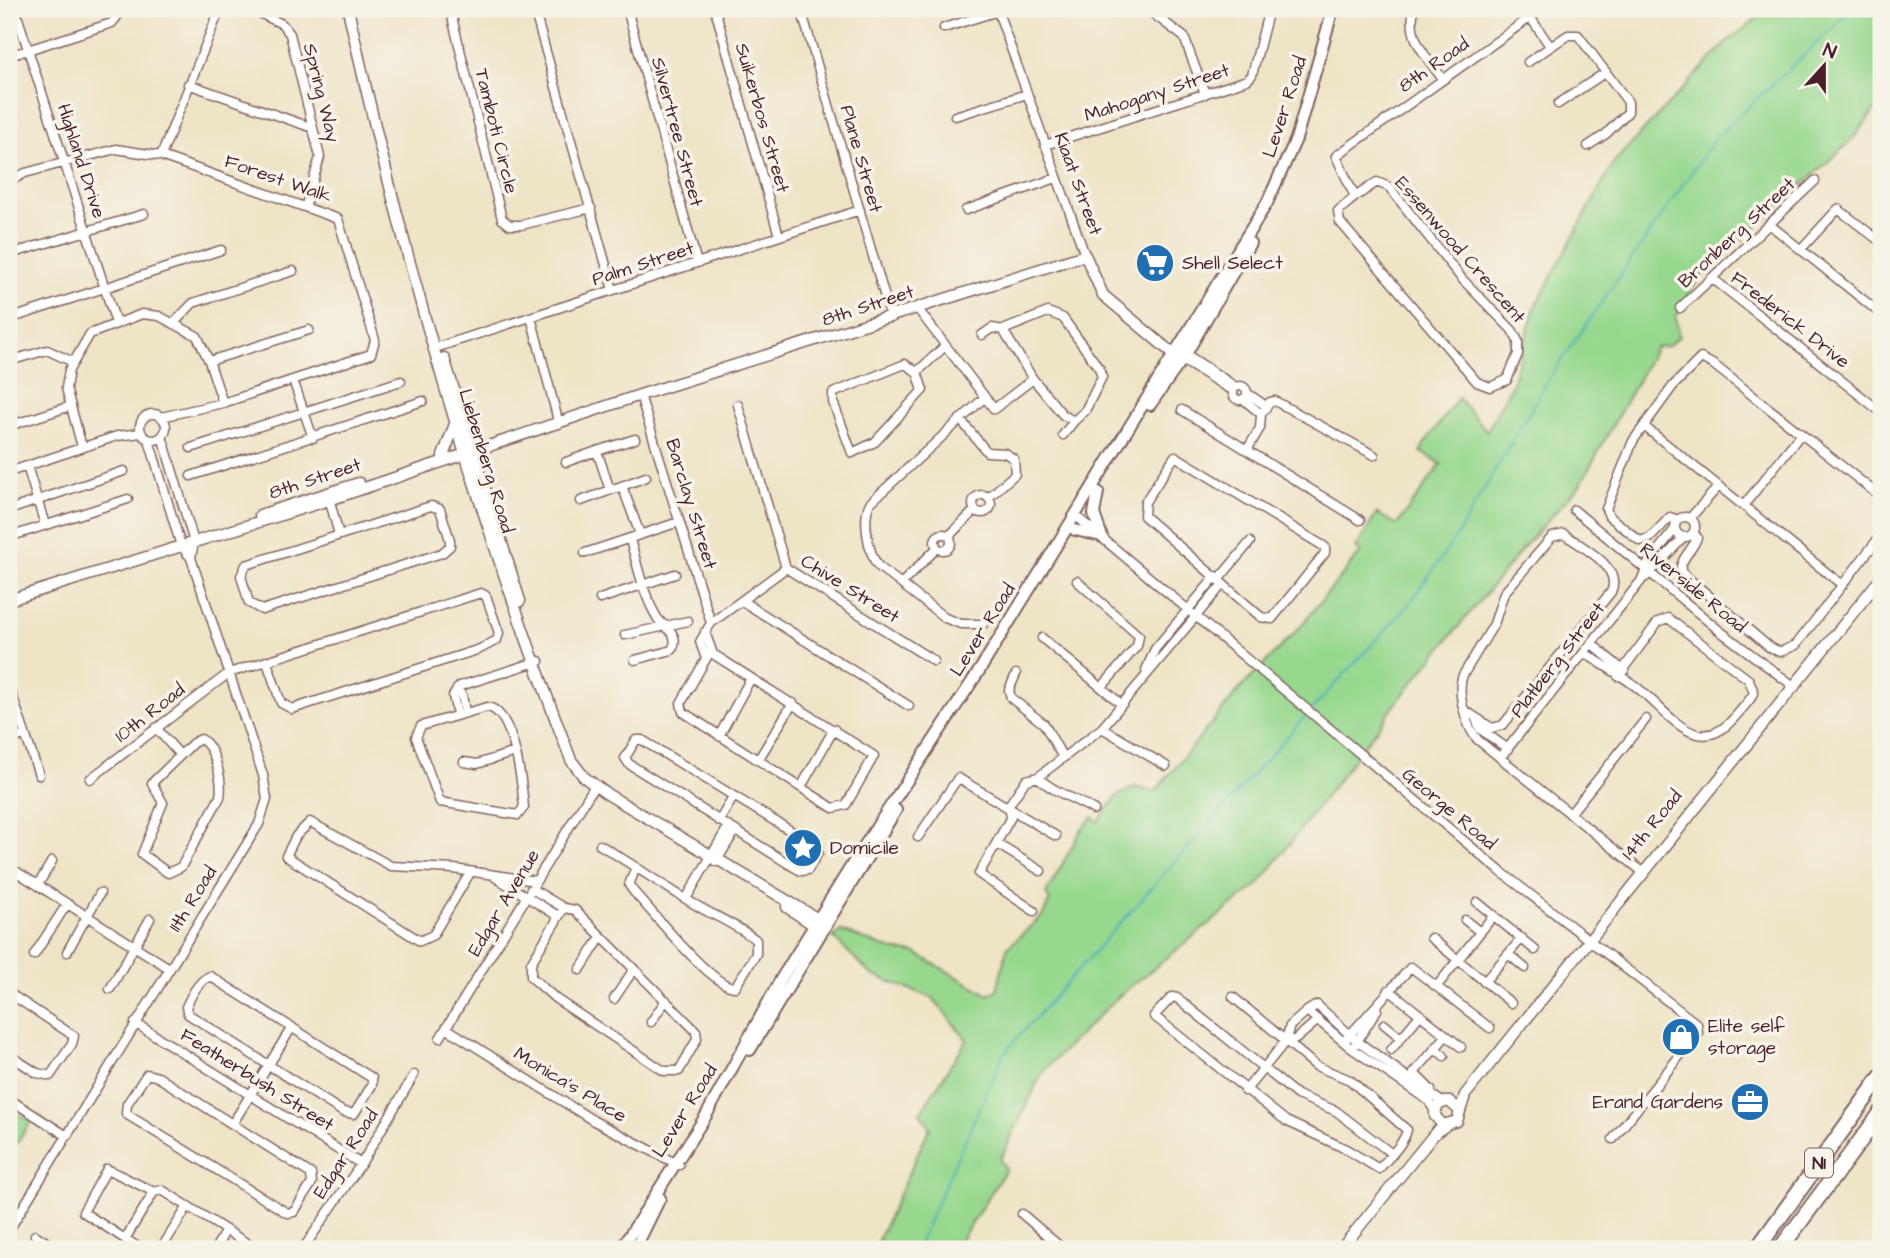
<svg xmlns="http://www.w3.org/2000/svg" width="1890" height="1258" viewBox="0 0 1890 1258" font-family="'Architects Daughter',sans-serif">
<style>
.green{fill:#97d88e;stroke:#707c5c;stroke-width:2}
.lines{fill:none;stroke-linecap:round;stroke-linejoin:round}
.stream{stroke:#42b2b9;stroke-width:2}
.minor-casing{stroke:#836461;stroke-width:11}
.tertiary-casing{stroke:#836461;stroke-width:13}
.secondary-casing{stroke:#836461;stroke-width:14}
.motorway-casing{stroke:#836461;stroke-width:18}
.minor{stroke:#fff;stroke-width:8}
.tertiary{stroke:#fff;stroke-width:10}
.secondary{stroke:#fff;stroke-width:10}
.motorway{stroke:#fff;stroke-width:14}
.labels{text-anchor:middle;dominant-baseline:central;stroke-width:7;stroke-linejoin:round;paint-order:stroke}
.shield{fill:#f7f3e8;stroke:#7e5f64;stroke-width:2}
.shield-label{font-size:18px;font-weight:bold;fill:#4a1f2b}
.street-label{font-size:19px;fill:#4a1f2b;stroke:#f7f3e8}
.poi-label{font-size:19px;fill:#4a1f2b;stroke:#f7f3e8;text-anchor:start}
</style>
<rect width="100%" height="100%" fill="#f7f3e8"/>
<filter id="ink" filterUnits="userSpaceOnUse"><feTurbulence type="fractalNoise" baseFrequency=".0143" numOctaves="2"/><feDisplacementMap in="SourceGraphic" scale="14" xChannelSelector="R" yChannelSelector="G"/><feConvolveMatrix kernelMatrix="1 2 1 2 8 2 1 2 1" color-interpolation-filters="sRGB"/></filter>
<filter id="wash" filterUnits="userSpaceOnUse"><feTurbulence type="fractalNoise" baseFrequency=".00686" numOctaves="4" result="noise"/><feDisplacementMap in="SourceGraphic" scale="28" xChannelSelector="R" yChannelSelector="G"/><feGaussianBlur stdDeviation="1.57" result="paint"/><feColorMatrix in="noise" values="0 0 0 0 0 0 0 0 0 0 0 0 0 0 0 0 0 1.4 0 .05"/><feComposite in="paint" operator="in"/></filter>
<g filter="url(#wash)">
<rect width="100%" height="100%" fill="#eee4c6"/>
<path class="green" d="M1769,9H1881V102L1852,140L1699,278L1676,317L1679,336L1668,346L1656,347L1580,485L1528,542L1408,688L1259,884L1119,996L1043,1071L1000,1160L1006,1169L955,1249H874L930,1127L920,1113L967,1040L933,998L872,975L833,937L841,931L893,950L915,953L989,995L997,990L1007,948L1043,915L1050,900L1046,894L1081,830L1093,817L1098,822L1116,797L1134,787L1155,792L1239,690L1301,626L1361,552L1356,548L1377,513L1397,525L1441,464L1421,452L1423,446L1458,398L1487,431L1511,386L1535,307L1614,162L1727,42Z
M9,1108L31,1121L9,1155Z"/>
<g class="lines">
<path class="stream" d="M1312,709L1407,607L1458,534L1548,380L1716,137L1853,9
M916,1249L1004,1053L1308,713"/>
</g>
</g>
<g filter="url(#ink)">
<g class="lines">
<g class="minor-casing">
<path id="minor" d="M15,9L116,323
M251,9L282,24L290,34L320,157L306,205
M450,9L502,219L510,225H521L591,208
M534,9L613,290
M627,9L697,263
M715,9L779,236
M801,9L891,318
M997,9L1085,255
M1147,9L1184,37L1205,94
M1414,9C1407,38 1425,55 1442,78
M1530,17L1550,46
M944,28L998,11
M9,56L112,23L123,9
M1528,62L1568,35H1578L1628,102V112L1606,134L1588,146
M188,84L313,128
M1558,104L1606,72
M955,116L1027,94
M1045,145L1247,80L1252,75L1269,9
M161,156L220,9
M9,182L25,173L116,149L161,156L338,219L375,340L371,354L223,403L161,417
M1355,197L1377,182L1389,187L1462,279L1512,330L1518,341V354L1507,380L1490,387L1477,382L1340,222L1338,211L1355,197L1336,156L1542,9
M966,210L1056,178
M1769,224L1881,314
M1801,249L1838,209L1881,242
M10,254L144,214
M1712,278L1881,412
M917,308L994,409L1033,379L1003,330
M1680,308L1815,181
M531,317L559,424
M9,319L221,250
M174,323L193,303L293,271
M982,335L992,328L1003,330L1048,312L1063,318L1099,368L1102,377L1085,411L1074,421L1063,415L1033,379
M435,348L860,210
M1186,354L1236,387
M1182,360L1228,388
M9,361L47,350L73,362
M209,361L309,330
M905,364L917,372L923,390L875,442L852,453L833,402V393Z
M917,372L944,347
M293,380L313,438
M1233 393a7 7 0 1 1 14 0a7 7 0 1 1-14 0Z
M1247,393L1266,406
M640,395L711,623
M1243,399L1261,414
M738,405L786,568L934,661
M1182,410L1360,520
M140 427a13 13 0 1 1 26 0a13 13 0 1 1-26 0Z
M960,419L987,452L1005,453L1014,459L1015,474L988,498
M9,426L71,406
M1645,427L1841,584
M1063,435L1074,421
M162,436L194,542L191,558
M82,447L66,388L69,370L90,334L142,314L159,316L197,336L209,361L223,403
M191,448L401,381
M1247,450L1260,428L1261,414L1270,402L1275,401L1374,455
M597,451L635,439
M1175,456L1325,547V553L1272,619L1261,617L1144,516L1145,502Z
M566,462L597,451L610,490
M27,466L45,525
M9,472L117,436L141,433
M191,476L423,401
M622,486L640,534
M328,494L339,535
M973 504a9 9 0 1 1 18 0a9 9 0 1 1-18 0Z
M581,501L646,477
M1744,505L1800,435
M431,506L440,509L450,540V546L442,553L262,610L249,603L241,576L246,565Z
M9,510L124,471
M1574,510L1720,631L1795,687
M1076,516L1500,871L1697,1024L1698,1033L1613,1139
M1675 527a10 10 0 1 1 20 0a10 10 0 1 1-20 0Z
M1690,518L1718,487
M1678,520L1670,517L1650,538L1640,541L1609,516L1606,509L1633,441L1673,386L1701,358L1714,365L1881,497
M1693,533L1697,537C1694,550 1679,558 1681,572L1769,647L1780,652L1796,645L1881,535
M935 542a8 8 0 1 1 16 0a8 8 0 1 1-16 0Z
M949,536L975,510
M9,537L128,499
M630,540C638,565 643,596 658,619C665,628 681,634 672,650L635,660
M585,553L679,522
M1646,577L1684,537
M1219,579L1250,542
M1077,581L1139,636L1137,646L1102,687
M901,584L937,548
M600,599L675,574
M742,601L909,706
M983,624H961L945,618L878,566C868,552 862,518 870,503L984,398
M705,632L713,654L874,756L846,805L833,808L683,712L681,703L711,650
M625,635L688,621
M1042,638L1120,703
M1592,644L1624,671
M1585,653C1602,665 1622,675 1639,689C1669,713 1698,760 1734,718C1741,710 1749,702 1754,693L1749,680L1668,618L1658,622L1618,676
M705,656L700,642L711,623L786,568
M1146,670L1155,649L1216,576
M1016,674L1009,690L1011,698L1044,724L1062,756
M9,686L39,775
M457,689L462,695L465,712
M487,707C514,710 522,784 524,807L518,815L440,802L416,737L421,726Z
M1466,711L1492,728L1503,725L1611,592C1623,567 1582,547 1564,534L1552,537L1504,593L1494,624L1463,675C1456,691 1466,728 1478,740L1644,873
M457,714L453,696L460,686L539,661
M1476,719L1480,729L1508,749
M156,728L180,755
M1102,728L1166,766
M719,736L751,678
M201,739C215,747 223,781 220,797L181,867L168,873L142,854L163,803L152,783L193,743Z
M9,740L24,735
M636,740H642L809,842L818,853L808,870L801,871L789,864L629,764L625,758Z
M1500,758L1641,581L1650,560L1675,529
M758,760L793,703
M464,762L477,764L515,752
M1038,777C1051,791 1076,799 1094,810
M90,779L229,673L481,593L486,596L499,633L497,640L480,649L292,709L281,703L267,662
M801,787L834,729
M1570,814L1646,719
M719,821L734,796
M918,837L958,778L1056,836
M997,844L1041,871
M600,845C632,864 662,885 694,904C714,916 737,925 756,940V954L735,987C714,989 651,910 634,892L629,885L636,867
M716,862L735,831
M9,867L169,968
M470,873L433,935L420,941L286,856L296,836L310,822L391,866L454,869L536,881
M495,877L558,916
M9,883L16,872
M38,885L52,861
M532,889L564,908
M686,899L728,827
M1477,902L1535,950
M564,908L575,910L696,1031L697,1039L679,1071H664L556,999L531,977V963Z
M1034,911L979,874L1011,817L1009,805L1026,780L1038,777L1102,728L1223,584
M1465,920L1480,932
M1431,938L1511,1003
M67,952L100,893
M1508,954L1525,968
M34,955L67,904
M580,970L601,937
M210,976L372,1078V1085L354,1114L343,1112L188,1014L186,1007C191,996 198,981 210,976Z
M1484,982L1522,938
M1437,986L1494,915
M110,989L150,919
M1389,990L1461,1047
M9,993L74,1036L72,1044L50,1076L37,1073L9,1055
M1233,997L1316,1066L1350,1080L1407,1130C1404,1144 1388,1158 1379,1169L1346,1149L1286,1121L1154,1016L1172,997L1177,998L1297,1095L1336,1111L1392,1154
M614,999L634,969
M1307,1011L1290,1026L1285,1042L1296,1039L1318,1020
M651,1022L666,1000
M135,1023L361,1164
M1384,1024L1401,1038
M446,1028L594,1121L679,1165
M440,1038L595,785
M1347,1038L1411,967L1490,1028
M1356,1043L1377,1010
M1435,1048L1444,1056
M1391,1050L1420,1015
M147,1074L158,1077L311,1174L312,1183L294,1212L287,1213L126,1114L127,1104Z
M1431,1090L1414,1073L1446,1036
M1245,1091L1285,1042
M9,1099L67,1136
M1435,1112L1429,1101L1351,1048L1307,1011L1317,1005L1357,1041L1442,1102
M233,1123L292,1027
M1022,1214L1063,1249
M9,1230L259,824L267,799L263,775L191,558L181,546L149,440
M35,1235L57,1249
M125,1239L83,1212L107,1169L154,1192
M1006,1247L1009,1249
M141,1249L125,1239L154,1192L162,1190L256,1249
M161,1249L188,1206
M215,1249L226,1230
M303,1249L361,1164L414,1075"/>
</g>
<g class="tertiary-casing">
<path id="tertiary" d="M348,9C404,264 477,516 571,760L584,777L607,794L825,923
M444,358L520,601
M443,456L455,424
M260,515L359,483
M9,600L329,500L640,395L1085,255L1103,295L1178,358
M787,907L821,930
M1459,1110L1450,1102C1441,1101 1435,1106 1435,1116L1443,1125L1457,1121L1465,1095L1881,578
M1341,1249L1436,1132L1445,1126"/>
</g>
<g class="secondary-casing">
<path id="secondary" d="M1150,405L1186,354L1250,243
M1098,492L1094,514L1102,537
M1075,530L1101,536
M750,1050L896,810
M621,1249L707,1114L781,979L855,860L981,668L1267,203L1296,139L1333,9
M635,1249L660,1198"/>
</g>
<g class="motorway-casing">
<path id="motorway" d="M1757,1249L1881,1077
M1780,1249L1881,1113"/>
</g>
<use href="#minor" class="minor"/>
<use href="#tertiary" class="tertiary"/>
<use href="#secondary" class="secondary"/>
<use href="#motorway" class="motorway"/>
</g>
</g>
<defs>
<g id="supermarket-disc" transform="scale(2.0125)"><circle r="9.5" fill="#1f6fb2" stroke="#f7f3e8"/><path d="M-6-5.5h2.5l.6 2H6L4.5 2H-2.5L-4.4-4H-6ZM-1.5 3.2a1.3 1.3 0 1 0 .1 0ZM3 3.2a1.3 1.3 0 1 0 .1 0Z" fill="#fff"/></g>
<g id="sight-disc" transform="scale(2.0125)"><circle r="9.5" fill="#1f6fb2" stroke="#f7f3e8"/><path d="M0-6L1.8-2.2L6-1.7L2.9 1.2L3.7 5.4L0 3.3L-3.7 5.4L-2.9 1.2L-6-1.7L-1.8-2.2Z" fill="#fff"/></g>
<g id="shop-disc" transform="scale(2.0125)"><circle r="9.5" fill="#1f6fb2" stroke="#f7f3e8"/><path d="M-5-2.5h2.3a2.7 3.5 0 0 1 5.4 0H5L5.5 6h-11ZM-1.5-2.5h3a1.5 2.3 0 0 0-3 0Z" fill="#fff"/></g>
<g id="office-disc" transform="scale(2.0125)"><circle r="9.5" fill="#1f6fb2" stroke="#f7f3e8"/><path d="M-6-3h4V-5.5h4V-3h4V5H-6ZM-1-4.5V-3h2v-1.5ZM-6 0V1H6V0Z" fill="#fff"/></g>
</defs>
<g fill-rule="evenodd">
<use href="#supermarket-disc" x="1155" y="263"/>
<use href="#sight-disc" x="803" y="848"/>
<use href="#shop-disc" x="1681" y="1037"/>
<use href="#office-disc" x="1750" y="1102"/>
</g>
<g class="labels">
<rect class="shield" x="1805" y="1148.5" width="28" height="29" rx="5"/>
<g class="shield-label">
<text x="1819" y="1163">N1</text>
</g>
<g class="street-label">
<text transform="translate(1434 65) rotate(-35)">8th Road</text>
<text transform="translate(321 93) rotate(76)">Spring Way</text>
<text transform="translate(1157 93) rotate(-18)">Mahogany Street</text>
<text transform="translate(1285 107) rotate(-72)">Lever Road</text>
<text transform="translate(762 118) rotate(74)">Suikerbos Street</text>
<text transform="translate(496 131) rotate(76)">Tamboti Circle</text>
<text transform="translate(677 132) rotate(75)">Silvertree Street</text>
<text transform="translate(861 159) rotate(74)">Plane Street</text>
<text transform="translate(81 161) rotate(72)">Highland Drive</text>
<text transform="translate(278 179) rotate(19)">Forest Walk</text>
<text transform="translate(1078 184) rotate(70)">Kiaat Street</text>
<text transform="translate(1737 233) rotate(-43)">Bronberg Street</text>
<text transform="translate(1460 250) rotate(49)">Essenwood Crescent</text>
<text transform="translate(643 264) rotate(-18)">Palm Street</text>
<text transform="translate(868 306) rotate(-18)">8th Street</text>
<text transform="translate(1790 320) rotate(38)">Frederick Drive</text>
<text transform="translate(486 461) rotate(73)">Liebenberg Road</text>
<text transform="translate(315 479) rotate(-18)">8th Street</text>
<text transform="translate(691 504) rotate(73)">Barclay Street</text>
<text transform="translate(1693 588) rotate(39)">Riverside Road</text>
<text transform="translate(850 589) rotate(32)">Chive Street</text>
<text transform="translate(983 630) rotate(-58)">Lever Road</text>
<text transform="translate(1558 660) rotate(-52)">Platberg Street</text>
<text transform="translate(150 713) rotate(-38)">10th Road</text>
<text transform="translate(1449 809) rotate(40)">George Road</text>
<text transform="translate(1652 825) rotate(-51)">14th Road</text>
<text transform="translate(193 899) rotate(-58)">11th Road</text>
<text transform="translate(504 903) rotate(-59)">Edgar Avenue</text>
<text transform="translate(257 1080) rotate(32)">Featherbush Street</text>
<text transform="translate(570 1085) rotate(31)">Monica's Place</text>
<text transform="translate(685 1111) rotate(-58)">Lever Road</text>
<text transform="translate(346 1154) rotate(-57)">Edgar Road</text>
</g>
<g class="poi-label">
<text x="1182" y="263">Shell Select</text>
<text x="830" y="848">Domicile</text>
<text x="1708" y="1026">Elite self<tspan x="1708" dy="22">storage</tspan></text>
<text x="1723" y="1102" text-anchor="end">Erand Gardens</text>
</g>
</g>
<rect width="1890" height="1258" fill="none" stroke="#f7f3e8" stroke-width="35"/>
<g transform="translate(1824 66) rotate(21)" stroke="#f7f3e8" stroke-width="5" paint-order="stroke">
<path d="M0-5L12 26L0 18L-12 26Z" fill="#4a1f2b"/>
<text y="-10" font-size="19" font-weight="bold" text-anchor="middle" fill="#4a1f2b">N</text>
</g>
</svg>
